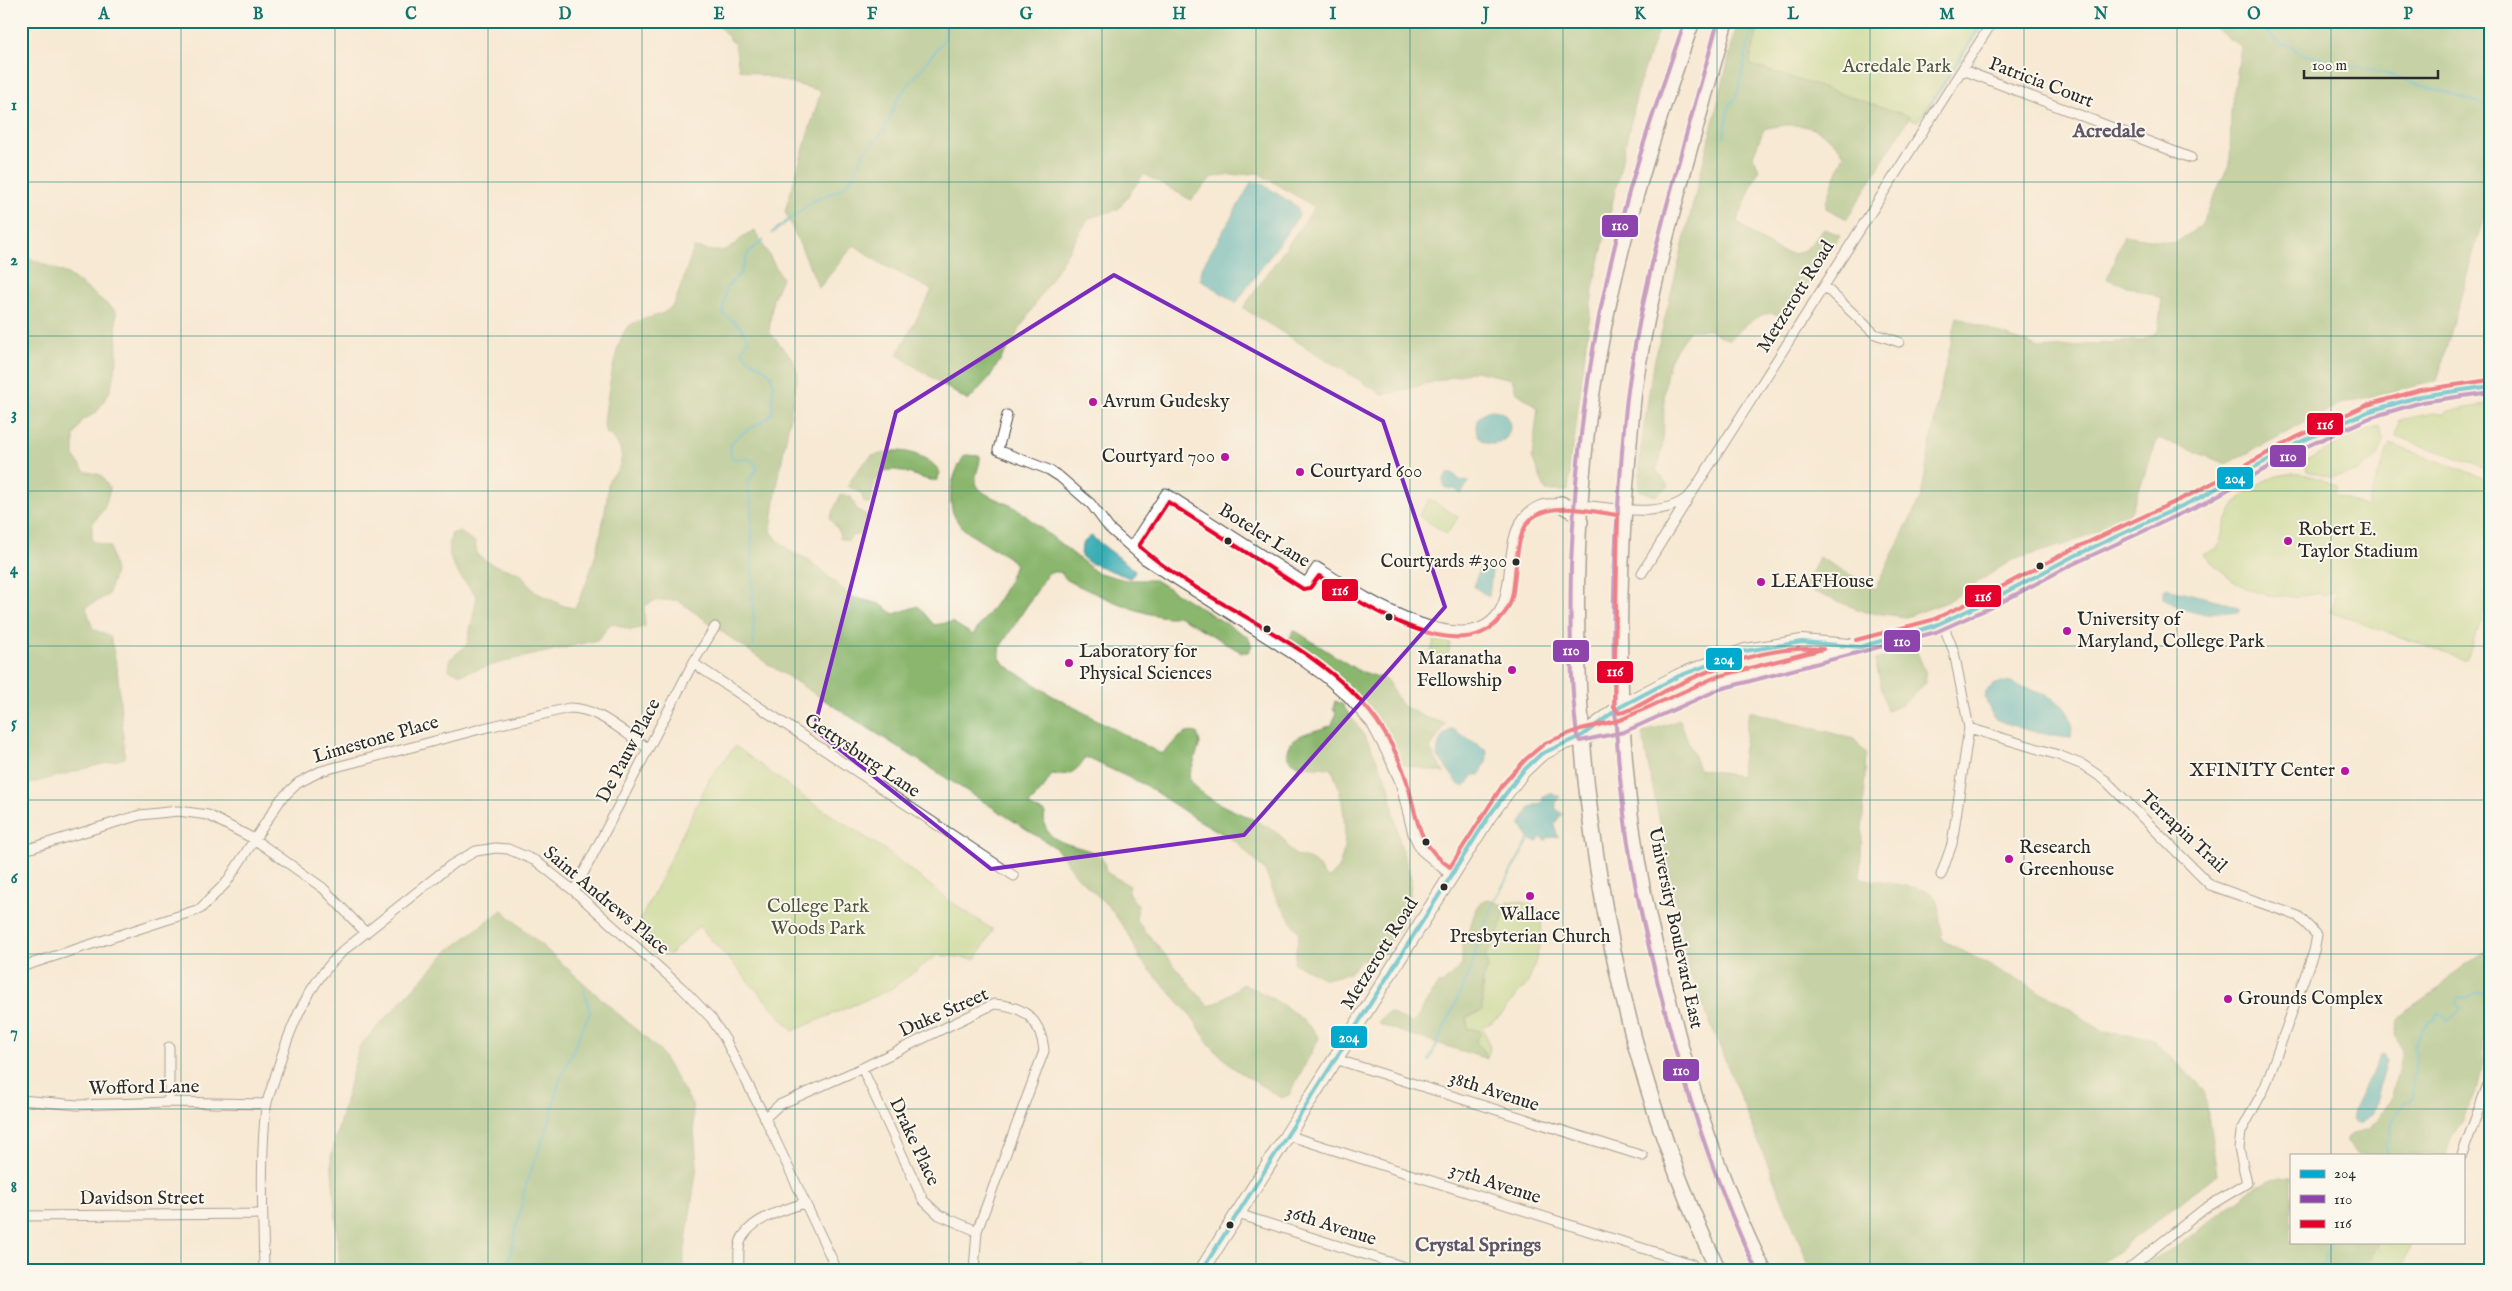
<svg xmlns="http://www.w3.org/2000/svg" width="2512" height="1291" viewBox="0 0 2512 1291" font-family="'IM FELL English',serif">
<style>
.green{fill:#aed47e;stroke:#6c8054}
.forest{fill:#8ab66d;stroke:#5a704c}
.water{fill:#3badb5;stroke:#336c70}
.lines{fill:none;stroke-linecap:round;stroke-linejoin:round}
.stream{stroke:#3badb5;stroke-width:2.5}
.street-casing{stroke:#4a4844;stroke-width:11}
.secondary-casing{stroke:#4a4844;stroke-width:16}
.primary-casing{stroke:#4a4844;stroke-width:18}
.street{stroke:#fff;stroke-width:9}
.secondary{stroke:#fff;stroke-width:14}
.primary{stroke:#fff;stroke-width:15}
.bus-1-casing{stroke:#fbf7ec;stroke-width:8}
.bus-2-casing{stroke:#fbf7ec;stroke-width:8}
.bus-3-casing{stroke:#fbf7ec;stroke-width:8}
.bus-1{stroke:#00a9ce;stroke-width:4}
.bus-2{stroke:#8e44ad;stroke-width:4}
.bus-3{stroke:#e4002b;stroke-width:4}
.marked{fill:none;stroke:#7b2cbf;stroke-width:4;stroke-linejoin:round}
.grid{fill:none;stroke:#0f766e;stroke-width:1;stroke-opacity:0.55}
.poi-dot{fill:#b5179e;stroke:#fbf7ec;stroke-width:2}
.bus-dot{fill:#2b2b2b;stroke:#fbf7ec;stroke-width:2}
.labels{text-anchor:middle;dominant-baseline:central;stroke-width:4;stroke-linejoin:round;paint-order:stroke}
.bus-label{font-size:18px;fill:#2b2b2b;stroke:#fbf7ec;text-anchor:end}
.park-label{font-size:19px;fill:#4c5540;stroke:#fbf7ec}
.street-label{font-size:19px;fill:#2b2b2b;stroke:#fbf7ec}
.poi-label{font-size:19px;fill:#2b2b2b;stroke:#fbf7ec;text-anchor:start}
.neighbourhood-label{font-size:20px;font-weight:bold;fill:#5f5569;stroke:#fbf7ec}
.line-badge{stroke:#fbf7ec;stroke-width:2}
.badge-label{font-size:14px;text-anchor:middle;font-weight:bold;fill:#fff}
.neatline{fill:none;stroke:#0f766e;stroke-width:2}
.grid-label{font-size:16px;text-anchor:middle;font-weight:bold;fill:#0f766e}
</style>
<rect width="100%" height="100%" fill="#fbf7ec"/>
<filter id="ink" filterUnits="userSpaceOnUse"><feTurbulence type="fractalNoise" baseFrequency=".02" numOctaves="2"/><feDisplacementMap in="SourceGraphic" scale="10" xChannelSelector="R" yChannelSelector="G"/><feConvolveMatrix kernelMatrix="1 2 1 2 8 2 1 2 1" color-interpolation-filters="sRGB"/></filter>
<filter id="wash" filterUnits="userSpaceOnUse"><feTurbulence type="fractalNoise" baseFrequency=".0096" numOctaves="4" result="noise"/><feDisplacementMap in="SourceGraphic" scale="20" xChannelSelector="R" yChannelSelector="G"/><feGaussianBlur stdDeviation="1.12" result="paint"/><feColorMatrix in="noise" values="0 0 0 0 0 0 0 0 0 0 0 0 0 0 0 0 0 1.4 0 .05"/><feComposite in="paint" operator="in"/></filter>
<g filter="url(#wash)">
<rect width="100%" height="100%" fill="#f7e9d4"/>
<path class="green" d="M1752,21H1985L1918,121L1741,72Z
M2491,404V470L2396,436L2399,420L2433,413L2444,414L2449,411Z
M2380,427L2383,441L2377,457L2356,472L2331,478L2307,471L2305,461L2352,436Z
M2390,444L2491,480V594L2467,659H2462L2330,612L2337,591L2322,596L2321,593C2266,603 2243,593 2204,555L2218,548C2222,536 2225,522 2231,511C2243,489 2274,471 2300,474C2312,475 2325,481 2337,486L2334,495L2367,507Z
M1429,499L1458,517L1447,534L1419,516Z
M1434,640L1450,642L1448,656L1431,653Z
M735,746L802,796L885,850L950,901L993,930L976,959L937,955L891,989L793,1031L699,926L669,955L637,927L710,778Z
M1515,901C1523,902 1532,903 1537,909C1549,924 1534,969 1527,984C1524,989 1519,991 1516,995C1506,1010 1500,1019 1483,1027L1490,1048L1487,1059L1484,1050L1476,1042L1474,1029H1468L1466,1017L1478,1013L1484,1001L1482,994L1485,956L1495,941L1508,902Z
M2384,1242H2412L2401,1270H2365Z"/>
<path class="forest" d="M720,21H1661L1639,85L1593,289L1568,491H1546L1532,457L1538,408L1516,392L1512,379L1475,371L1383,395L1243,308L1315,207L1258,173L1212,177L1191,200L1144,174L1118,209L1089,218L989,378L968,401L897,355L932,290L880,263L854,245L819,288L785,211L821,91L739,69L735,45L719,26Z
M1738,21H1760L1750,60L1751,65L1910,116L1847,219L1826,208V202L1844,154C1822,125 1797,120 1764,129L1753,156L1759,169L1737,221C1749,232 1781,258 1798,253C1807,251 1817,236 1824,229L1840,235L1786,319C1763,303 1747,325 1729,340L1709,330H1690C1684,339 1675,349 1671,359C1657,395 1671,435 1656,470L1669,486L1655,496L1639,490L1640,455L1652,371Z
M2204,21H2491V191L2437,381L2340,404L2227,464L2158,438L2130,514L2118,522L2067,544L2012,560L1947,602L1906,617L1865,612L1804,588L1819,557L1875,589L1921,497L1938,400L1957,317L2042,349L2143,340L2158,332L2162,298L2107,279L2124,235L2175,243L2201,226L2230,162L2231,111L2241,47Z
M755,231L782,278L773,299L769,332L793,359L798,374L776,492L771,531L778,540L793,553L808,559L852,597L880,604L894,614L918,606L934,625L952,622L973,635C989,611 1008,592 1015,563C1000,550 981,543 965,530C942,510 950,477 965,455L980,456C981,464 974,475 976,483C981,499 1016,502 1027,517L1096,572L1125,580H1155L1248,637L1252,646L1248,652H1241L1179,616C1154,623 1093,592 1068,581L1060,572H1049L1000,647V658L1005,665L1051,695L1161,754C1175,745 1180,729 1197,733L1200,743L1189,777C1202,806 1260,816 1282,837C1286,842 1288,849 1293,853C1299,858 1308,857 1314,862C1321,867 1321,875 1329,878C1355,861 1344,791 1331,768L1299,766L1288,758C1285,732 1315,733 1332,725L1336,712L1333,709L1335,701L1342,704L1369,743L1389,785L1398,836L1411,878L1410,897L1399,927L1380,957L1361,961L1348,974L1325,979L1294,963L1299,933L1277,900L1265,871L1235,841L1190,815L1145,785L1085,757C1078,772 1067,777 1052,774L1043,789L1029,804L1032,808L1045,812C1037,851 1092,842 1103,860C1105,863 1105,868 1106,872L1130,886L1128,892L1138,906L1136,920L1208,1006L1215,1004L1243,984C1268,994 1305,1016 1319,1038L1289,1095L1281,1098L1235,1069L1210,1045L1192,1017L1140,959L1130,937L1111,909L1078,877L1056,848L765,662L677,600L654,601L644,606L645,627L631,630L611,623L598,640L511,660L461,674L449,670L450,659L467,645L477,597C461,576 442,562 452,533L460,532L475,542L477,555L493,565L520,573L535,592L564,606L575,608C592,575 600,541 606,505C608,497 607,487 609,479C628,464 624,444 605,432L604,423C606,404 615,339 628,327C640,316 662,319 672,306C680,295 688,262 694,248C705,249 718,254 728,249C739,244 742,233 755,231Z
M21,255L68,274L116,311L117,361L110,391L97,412L82,421L74,436V456L84,471L101,475L110,489L104,509L92,524V541L110,547L115,572L108,595L86,607L93,629L110,636L117,667L125,758L21,786Z
M894,451C909,450 934,459 940,473L937,480C920,483 890,457 878,478C873,485 872,496 869,504L864,502L861,493L848,486L857,470L871,456Z
M841,494L851,497L857,510L867,515L860,534L852,536L848,541L840,538L839,531L830,518Z
M1294,630L1357,670L1387,680L1401,705L1427,718L1446,723L1430,749L1444,773L1400,764C1392,746 1384,729 1372,713C1350,684 1319,662 1289,640Z
M1912,651L1917,652L1925,671L1926,683L1902,705L1887,711L1875,660Z
M1749,711L1854,739L1866,753L1860,877C1877,884 1933,884 1937,901C1940,913 1940,927 1942,940L2058,1001L2104,1032L2151,1038L2204,1089L2217,1174L2093,1270H1811L1690,974L1642,733L1680,720L1699,769L1740,776Z
M1488,900L1507,906L1495,941L1485,956L1488,967L1482,982V1011L1466,1017L1468,1029L1479,1030L1481,1033L1476,1042L1484,1050L1487,1059L1380,1025L1378,1022L1389,1012L1413,1024L1438,984L1443,983L1462,965V942C1474,933 1470,903 1488,900Z
M502,910L659,1050L692,1104L697,1166L682,1270H340L331,1157L359,1047L449,950Z
M2491,950V1027L2487,1029L2482,1044L2483,1060L2478,1088L2466,1108L2461,1123L2451,1138L2446,1155H2359L2346,1143V1139L2352,1134L2370,1130L2389,1101L2394,1089L2402,1051L2395,1034L2398,1020L2405,1012L2439,989L2453,974L2478,956Z
M2281,1177L2291,1178V1242H2381L2363,1270H2136C2152,1258 2170,1252 2186,1240C2219,1217 2241,1190 2281,1177Z"/>
<path class="water" d="M1259,182L1298,207L1299,216L1236,303L1200,279L1201,269L1251,183Z
M1476 427a17 17 0 1 1 34 0a17 17 0 1 1-34 0Z
M1453,473L1460,480L1469,482L1461,494L1454,489L1445,488L1443,481L1447,474Z
M1091,536L1135,570L1134,574L1130,578L1088,562L1081,556L1082,544Z
M1485,565L1492,567V571L1489,597L1474,587L1479,568Z
M2167,588L2225,602L2239,608V613L2221,611L2208,614L2197,613L2183,609L2163,599V590Z
M2002,682L2011,683C2040,694 2078,698 2071,738C2055,738 2006,726 1993,717L1985,698L1986,691L1993,685Z
M1453,729L1487,750V759L1480,775H1474L1465,787L1459,785L1437,755C1438,744 1441,732 1453,729Z
M1551,792L1560,797L1556,803V809L1562,814L1554,824L1558,837L1547,838L1546,841L1540,837L1538,842C1527,841 1526,832 1520,825L1530,807L1542,802L1543,797Z
M2381,1054L2385,1055L2387,1061L2372,1113L2360,1125L2352,1120L2354,1108Z"/>
<g class="lines">
<path class="stream" d="M2251,21L2262,26L2281,45L2293,46L2298,53L2378,71L2491,107
M1924,115L1984,21
M1724,137L1729,104L1735,99L1738,91L1754,21
M772,233L813,201L841,189L851,180L864,153L884,131L898,98L944,40L947,21
M754,645L751,501L747,485L757,468C752,455 744,460 732,458C721,432 762,430 773,411C770,398 777,388 771,376C765,364 746,363 742,350L748,340L741,327L723,314L726,288L740,274L748,253L763,240
M2491,964L2488,971L2491,975
M1429,1061L1471,969L1479,938L1495,900L1530,838
M2387,1155L2386,1143L2391,1139L2392,1123L2403,1103L2410,1100L2412,1096L2416,1054L2413,1046L2429,1021L2433,1020L2437,1013L2440,1012L2449,1021L2462,1008L2456,1005V999L2459,997L2467,998L2480,991L2483,992L2491,984
M507,1270L526,1184L550,1120L559,1082L590,1012L584,989
M2322,1270L2330,1242"/>
</g>
</g>
<g filter="url(#ink)">
<g class="lines">
<g class="street-casing">
<path id="street" d="M1963,70L2191,158
M1824,286L1875,334L1899,342
M1007,415L998,450L1049,470L1060,477L1091,504L1109,528L1144,559L1300,659L1325,677L1348,697L1371,723L1390,759L1400,782L1413,834L1421,850L1452,876
M1131,547L1166,493L1306,583L1317,567C1352,589 1472,672 1502,606C1516,574 1501,521 1541,505C1549,503 1560,504 1568,504C1603,505 1666,523 1692,493L1993,21
M1642,573L1688,499
M1942,622L1954,652L1969,728L2058,755L2083,765L2105,780L2210,885L2298,916L2317,935L2314,951L2265,1087L2241,1132L2239,1149L2247,1183L2204,1209L2127,1270
M693,663L1014,876
M21,851L140,815L178,811L208,815L254,839L323,888L366,933
M1941,875L1952,844L1969,728
M574,891L693,663L715,627
M21,967L200,909L226,883L281,799L298,783L321,771L484,728L569,708C600,708 623,733 648,748
M169,1047V1102
M1335,1059L1643,1156
M862,1068L923,1200L939,1215L977,1231
M21,1100L78,1105L169,1102L267,1104
M765,1118L779,1105L862,1068L994,1004C1025,1006 1041,1020 1044,1051L977,1231L974,1270
M1287,1135L1692,1264
M2462,1155L2491,1076
M1238,1214L1414,1270
M21,1216L263,1214
M1080,1269L1083,1270
M264,1270C263,1216 260,1160 266,1107C268,1096 273,1085 276,1074C290,1027 308,983 344,950L451,865L476,851L496,848L508,849L536,861L574,891L682,988L711,1018L725,1039L765,1118L837,1270
M739,1270C739,1259 737,1244 744,1235C756,1217 785,1210 804,1203"/>
</g>
<g class="secondary-casing">
<path id="secondary" d="M1587,732L1620,707L1679,676L1745,651L1802,642L1849,646
M1202,1270L1489,816L1522,772L1541,754L1562,743L1622,726L1718,683L1934,626L1993,599L2068,559L2201,497L2300,442L2370,411L2421,396L2491,386"/>
</g>
<g class="primary-casing">
<path id="primary" d="M1692,21C1643,159 1601,299 1585,445C1556,713 1603,1026 1718,1270
M1725,21C1692,143 1653,264 1634,390C1630,424 1628,458 1625,493C1617,599 1617,708 1630,814C1639,884 1656,953 1674,1022C1695,1106 1724,1192 1763,1270
M1561,504L1576,513L1580,522"/>
</g>
<use href="#street" class="street"/>
<use href="#secondary" class="secondary"/>
<use href="#primary" class="primary"/>
<g class="bus-1-casing">
<path id="bus-1" d="M1202,1270L1489,816L1522,772L1541,754L1583,735L1620,707L1679,676L1745,651L1802,642L1860,647L1934,626L1993,599L2068,559L2201,497L2300,442L2370,411L2421,396L2491,386"/>
</g>
<g class="bus-2-casing">
<path id="bus-2" d="M1685,21C1660,93 1634,167 1616,241C1589,348 1575,457 1571,566C1570,623 1570,680 1577,736L1580,741L1624,732L1720,689L1936,632L1996,605L2071,565L2204,503L2303,448L2372,417L2422,402L2491,392
M1718,21C1685,143 1645,265 1628,390C1624,420 1622,450 1620,480C1611,591 1610,703 1624,814C1632,882 1649,949 1666,1015C1689,1103 1717,1188 1756,1270"/>
</g>
<g class="bus-3-casing">
<path id="bus-3" d="M1168,502L1303,589L1310,588L1319,576C1359,602 1457,669 1499,620C1505,613 1510,607 1512,597C1517,575 1514,533 1532,518C1554,501 1593,512 1618,515L1614,707L1619,713C1634,711 1653,697 1667,690C1716,666 1768,645 1823,649L1716,677L1620,720L1581,729L1545,743L1526,759L1504,783L1450,867C1416,843 1418,819 1407,782C1401,761 1390,740 1377,721C1318,639 1212,611 1139,546Z
M1856,640L1932,620L1990,593L2065,553L2198,491L2297,437L2367,405L2420,390L2490,380"/>
</g>
<use href="#bus-1" class="bus-1"/>
<use href="#bus-2" class="bus-2"/>
<use href="#bus-3" class="bus-3"/>
</g>
</g>
<path d="M0 0H2512V1291H0ZM1114,275L1383,421L1445,607L1244,835L991,869L814,729L896,412Z" fill="#f7e9d4" fill-opacity=".55" fill-rule="evenodd"/>
<path class="marked" d="M1114,275L1383,421L1445,607L1244,835L991,869L814,729L896,412Z"/>
<path class="grid" d="M181,21V1270M335,21V1270M488,21V1270M642,21V1270M795,21V1270M949,21V1270M1102,21V1270M1256,21V1270M1410,21V1270M1563,21V1270M1717,21V1270M1870,21V1270M2024,21V1270M2177,21V1270M2331,21V1155M21,182H2491M21,336H2491M21,491H2491M21,646H2491M21,800H2491M21,954H2491M21,1109H2491M2331,1242V1270"/>
<g class="poi-dot">
<circle cx="1093" cy="402" r="5"/>
<circle cx="1225" cy="457" r="5"/>
<circle cx="1300" cy="472" r="5"/>
<circle cx="2288" cy="541" r="5"/>
<circle cx="1761" cy="582" r="5"/>
<circle cx="2067" cy="631" r="5"/>
<circle cx="1069" cy="663" r="5"/>
<circle cx="1512" cy="670" r="5"/>
<circle cx="2345" cy="771" r="5"/>
<circle cx="2009" cy="859" r="5"/>
<circle cx="1530" cy="896" r="5"/>
<circle cx="2228" cy="999" r="5"/>
</g>
<g class="bus-dot">
<circle cx="1228" cy="541" r="4.5"/>
<circle cx="1516" cy="562" r="4.5"/>
<circle cx="2040" cy="566" r="4.5"/>
<circle cx="1389" cy="617" r="4.5"/>
<circle cx="1267" cy="629" r="4.5"/>
<circle cx="1426" cy="842" r="4.5"/>
<circle cx="1444" cy="887" r="4.5"/>
<circle cx="1230" cy="1225" r="4.5"/>
</g>
<g class="labels">
<g class="bus-label">
<text x="1507" y="562">Courtyards #300</text>
</g>
<g class="park-label">
<text x="1897" y="67">Acredale Park</text>
<text x="818" y="907">College Park<tspan x="818" dy="22">Woods Park</tspan></text>
</g>
<g class="street-label">
<text transform="translate(2041 83) rotate(21)">Patricia Court</text>
<text transform="translate(1796 297) rotate(-58)">Metzerott Road</text>
<text transform="translate(1264 536) rotate(32)">Boteler Lane</text>
<text transform="translate(376 740) rotate(-16)">Limestone Place</text>
<text transform="translate(629 751) rotate(-62)">De Pauw Place</text>
<text transform="translate(862 756) rotate(34)">Gettysburg Lane</text>
<text transform="translate(2183 832) rotate(43)">Terrapin Trail</text>
<text transform="translate(606 901) rotate(40)">Saint Andrews Place</text>
<text transform="translate(1675 928) rotate(78)">University Boulevard East</text>
<text transform="translate(1380 954) rotate(-58)">Metzerott Road</text>
<text transform="translate(944 1013) rotate(-24)">Duke Street</text>
<text transform="translate(144 1088) rotate(-1)">Wofford Lane</text>
<text transform="translate(1494 1092) rotate(18)">38th Avenue</text>
<text transform="translate(914 1142) rotate(65)">Drake Place</text>
<text transform="translate(1495 1184) rotate(18)">37th Avenue</text>
<text x="142" y="1199">Davidson Street</text>
<text transform="translate(1331 1226) rotate(18)">36th Avenue</text>
</g>
<g class="poi-label">
<text x="1103" y="402">Avrum Gudesky</text>
<text x="1215" y="457" text-anchor="end">Courtyard 700</text>
<text x="1310" y="472">Courtyard 600</text>
<text x="2298" y="530">Robert E.<tspan x="2298" dy="22">Taylor Stadium</tspan></text>
<text x="1771" y="582">LEAFHouse</text>
<text x="2077" y="620">University of<tspan x="2077" dy="22">Maryland, College Park</tspan></text>
<text x="1079" y="652">Laboratory for<tspan x="1079" dy="22">Physical Sciences</tspan></text>
<text x="1502" y="659" text-anchor="end">Maranatha<tspan x="1502" dy="22">Fellowship</tspan></text>
<text x="2335" y="771" text-anchor="end">XFINITY Center</text>
<text x="2019" y="848">Research<tspan x="2019" dy="22">Greenhouse</tspan></text>
<text x="1530" y="915" text-anchor="middle">Wallace<tspan x="1530" dy="22">Presbyterian Church</tspan></text>
<text x="2238" y="999">Grounds Complex</text>
</g>
<g class="neighbourhood-label">
<text x="2109" y="131">Acredale</text>
<text x="1478" y="1245">Crystal Springs</text>
</g>
</g>
<g class="line-badge">
<rect x="1601" y="214" width="38" height="24" rx="5" fill="#8e44ad"/>
<rect x="2306" y="412" width="38" height="24" rx="5" fill="#e4002b"/>
<rect x="2269" y="444" width="38" height="24" rx="5" fill="#8e44ad"/>
<rect x="2216" y="466" width="38" height="24" rx="5" fill="#00a9ce"/>
<rect x="1321" y="578" width="38" height="24" rx="5" fill="#e4002b"/>
<rect x="1964" y="584" width="38" height="24" rx="5" fill="#e4002b"/>
<rect x="1883" y="629" width="38" height="24" rx="5" fill="#8e44ad"/>
<rect x="1552" y="639" width="38" height="24" rx="5" fill="#8e44ad"/>
<rect x="1705" y="647" width="38" height="24" rx="5" fill="#00a9ce"/>
<rect x="1596" y="660" width="38" height="24" rx="5" fill="#e4002b"/>
<rect x="1330" y="1025" width="38" height="24" rx="5" fill="#00a9ce"/>
<rect x="1662" y="1058" width="38" height="24" rx="5" fill="#8e44ad"/>
</g>
<g class="badge-label">
<text x="1620" y="230">110</text>
<text x="2325" y="429">116</text>
<text x="2288" y="461">110</text>
<text x="2235" y="483">204</text>
<text x="1340" y="595">116</text>
<text x="1983" y="601">116</text>
<text x="1902" y="646">110</text>
<text x="1571" y="655">110</text>
<text x="1724" y="664">204</text>
<text x="1615" y="676">116</text>
<text x="1349" y="1042">204</text>
<text x="1681" y="1075">110</text>
</g>
<rect width="2512" height="1291" fill="none" stroke="#fbf7ec" stroke-width="55"/>
<rect x="2290" y="1154" width="175" height="90" fill="#fbf7ec" stroke="#a8a59f"/>
<rect x="2300" y="1170" width="25" height="8" fill="#00a9ce" stroke="#a8a59f"/>
<text x="2334" y="1178" font-size="15" fill="#2b2b2b">204</text>
<rect x="2300" y="1195" width="25" height="8" fill="#8e44ad" stroke="#a8a59f"/>
<text x="2334" y="1204" font-size="15" fill="#2b2b2b">110</text>
<rect x="2300" y="1220" width="25" height="8" fill="#e4002b" stroke="#a8a59f"/>
<text x="2334" y="1228" font-size="15" fill="#2b2b2b">116</text>
<path d="M2304 70v8h134v-8" fill="none" stroke="#2b2b2b" stroke-width="2.5"/>
<text x="2312" y="70" font-size="15" fill="#2b2b2b" stroke="#fbf7ec" stroke-width="4" paint-order="stroke">100 m</text>
<rect x="28" y="28" width="2456" height="1236" class="neatline"/>
<g class="grid-label">
<text x="104" y="19">A</text>
<text x="258" y="19">B</text>
<text x="411" y="19">C</text>
<text x="565" y="19">D</text>
<text x="719" y="19">E</text>
<text x="872" y="19">F</text>
<text x="1026" y="19">G</text>
<text x="1179" y="19">H</text>
<text x="1333" y="19">I</text>
<text x="1486" y="19">J</text>
<text x="1640" y="19">K</text>
<text x="1793" y="19">L</text>
<text x="1947" y="19">M</text>
<text x="2101" y="19">N</text>
<text x="2254" y="19">O</text>
<text x="2408" y="19">P</text>
<text x="14" y="110">1</text>
<text x="14" y="265">2</text>
<text x="14" y="419">3</text>
<text x="14" y="574">4</text>
<text x="14" y="728">5</text>
<text x="14" y="883">6</text>
<text x="14" y="1037">7</text>
<text x="14" y="1192">8</text>
</g>
</svg>
